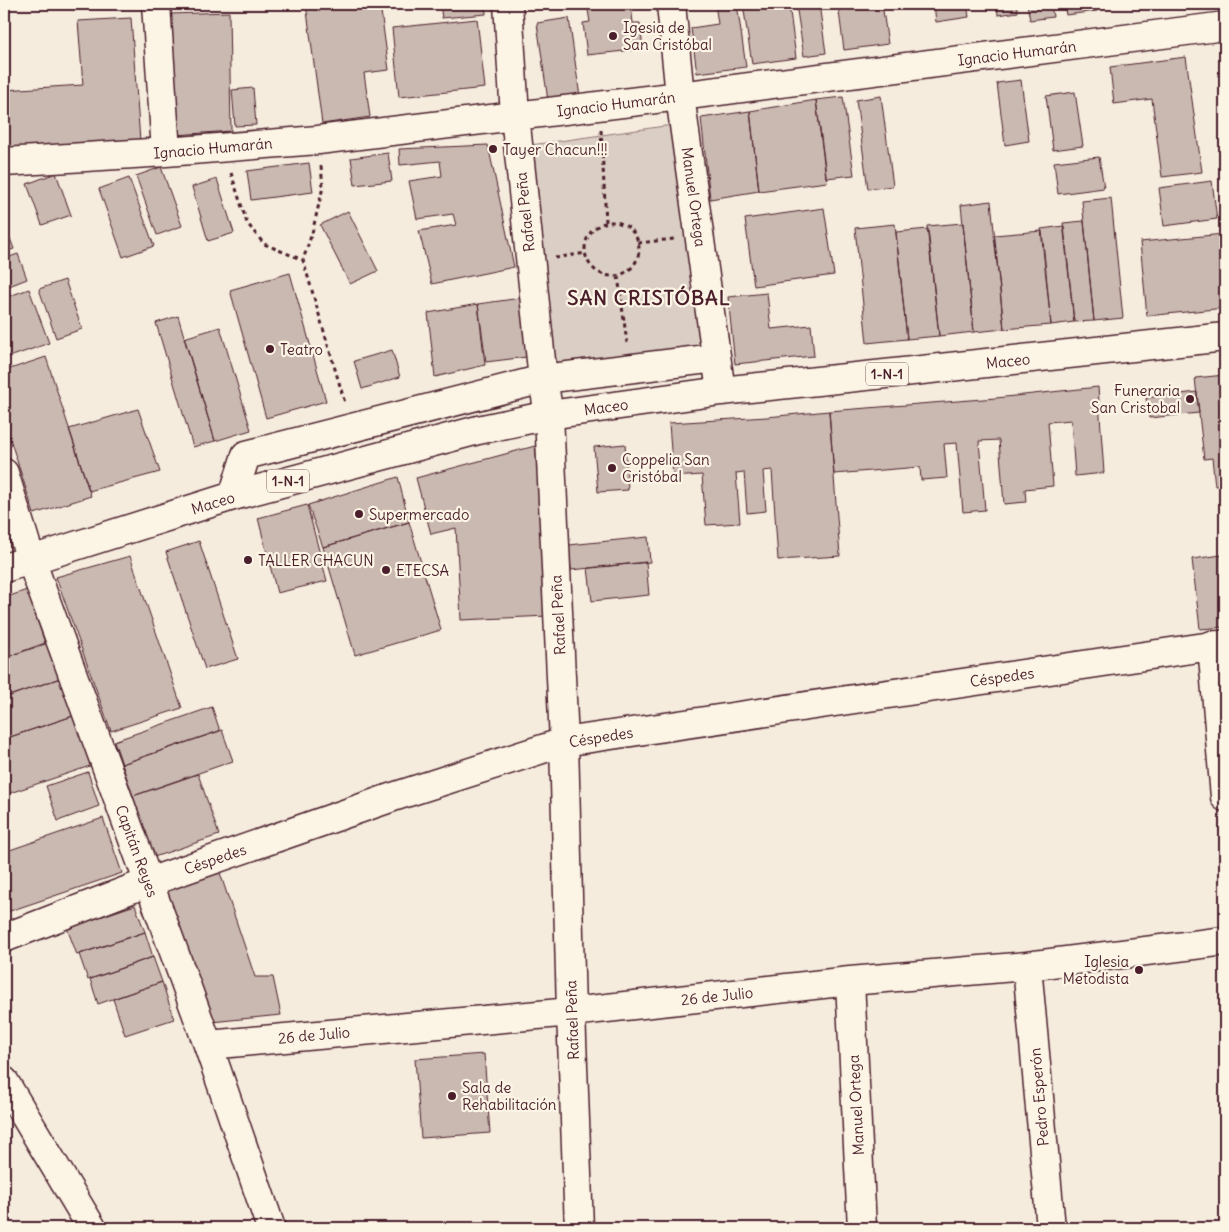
<svg xmlns="http://www.w3.org/2000/svg" width="1229" height="1232" viewBox="0 0 1229 1232" font-family="Delius,sans-serif">
<style>
.green{fill:#dbcec4;stroke:#927678}
.building{fill:#cab9b1;stroke:#4a1f2b}
.lines{fill:none;stroke-linecap:round;stroke-linejoin:round}
.minor-casing{stroke:#4a1f2b;stroke-width:31}
.major-casing{stroke:#4a1f2b;stroke-width:31}
.path{stroke:#4a1f2b;stroke-width:3;stroke-dasharray:4 4;stroke-linecap:butt}
.minor{stroke:#fcf5e5;stroke-width:28}
.major{stroke:#fcf5e5;stroke-width:28}
.poi-dot{fill:#4a1f2b;stroke:#fcf5e5;stroke-width:2}
.labels{text-anchor:middle;dominant-baseline:central;stroke-width:4.5;stroke-linejoin:round;paint-order:stroke}
.shield{fill:#fcf5e5;stroke:#7f5f63;stroke-width:1}
.shield-label{font-size:14px;font-weight:bold;fill:#4a1f2b}
.poi-label{font-size:15px;fill:#4a1f2b;stroke:#fcf5e5;text-anchor:start}
.street-label{font-size:15px;fill:#4a1f2b;stroke:#fcf5e5}
.district-label{font-size:20px;font-weight:bold;letter-spacing:1px;fill:#4a1f2b;stroke:#fcf5e5}
</style>
<rect width="100%" height="100%" fill="#f5ecde"/>
<filter id="ink" filterUnits="userSpaceOnUse"><feTurbulence type="fractalNoise" baseFrequency=".02" numOctaves="2"/><feDisplacementMap in="SourceGraphic" scale="10" xChannelSelector="R" yChannelSelector="G"/><feConvolveMatrix kernelMatrix="1 2 1 2 8 2 1 2 1" color-interpolation-filters="sRGB"/></filter>
<g filter="url(#ink)">
<path class="green" d="M679,124L706,345L549,370L524,146Z"/>
<path class="building" d="M306,4H380L389,70L364,73L370,117L322,124Z
M440,4H485L486,14L442,18Z
M587,4H631L633,23H640L643,49L587,55L583,23L590,22Z
M715,4H737L746,67L697,73L691,28L718,24Z
M743,4H789L796,58L752,64Z
M796,4H819L826,53L804,56Z
M838,4H882L888,44L844,50Z
M934,4H967L969,17L936,22Z
M997,4H1016L1018,12L998,15Z
M1027,4H1051L1053,17L1030,20Z
M1064,4H1096L1097,11L1066,15Z
M229,12L231,131L176,135L170,14Z
M131,18L140,141L4,150V90L83,85L78,21Z
M569,18L580,97L548,101L537,23Z
M477,19L485,88L399,97L392,28Z
M1186,57L1202,172L1162,177L1152,99L1114,104L1110,67Z
M1021,80L1029,141L1005,145L997,83Z
M253,88L256,125L235,126L232,90Z
M1075,92L1083,146L1053,150L1046,96Z
M881,96L893,186L868,189L856,100Z
M843,97L854,175L826,178L816,100Z
M816,100L827,182L759,191L750,111Z
M750,111L759,191L710,199L701,118Z
M488,145L514,267L432,284L419,231L456,225L453,214L417,219L409,181L442,176L440,161L400,165L399,149Z
M388,153L392,181L355,185L351,158Z
M1099,157L1104,188L1058,194L1054,162Z
M309,163L313,192L251,200L247,171Z
M161,167L182,226L157,235L136,176Z
M56,173L71,215L42,225L27,184Z
M129,178L154,246L123,257L99,189Z
M217,179L234,233L208,241L192,187Z
M1212,181L1217,219L1164,226L1159,188Z
M1111,198L1123,318L1094,321L1082,201Z
M991,201L1004,329L974,332L961,205Z
M824,208L834,275L754,286L745,219Z
M348,211L378,271L350,284L320,225Z
M1084,221L1094,321L1074,322L1063,223Z
M4,222L14,249L4,252Z
M963,223L974,332L939,336L927,226Z
M895,224L907,339L867,343L855,228Z
M1064,226L1074,322L1051,325L1041,229Z
M928,229L939,336L907,339L896,232Z
M1042,231L1051,325L1004,329L994,235Z
M1224,234L1225,248V308L1147,316L1140,242Z
M18,254L27,279L4,288V259Z
M290,273L326,401L266,418L230,290Z
M65,280L82,329L56,338L39,289Z
M29,289L49,343L4,359V298Z
M767,293L771,329L811,325L814,356L735,364L728,297Z
M521,298L527,357L486,362L478,304Z
M478,304L485,365L435,377L428,313Z
M178,316L215,441L193,447L156,323Z
M220,327L251,430L215,441L184,338Z
M392,350L400,377L362,389L354,361Z
M46,357L91,496L34,514L4,420V371Z
M1225,375V485L1215,486L1212,458L1204,459L1195,378Z
M1098,387L1104,473L1075,476L1071,420L1048,422L1053,486L1025,489L1026,502L1004,504L999,440L979,441L985,510L963,512L957,443L944,444L947,478L921,480L920,467L834,474L829,411L996,398Z
M1197,392L1199,413L1149,418L1146,398Z
M138,409L160,472L89,491L69,429Z
M829,411L840,556L778,560L772,470L763,471L766,511L747,513L744,472L736,473L740,523L706,525L702,475L673,477L669,423L767,417Z
M625,444L628,490L598,492L594,447Z
M535,446L542,506L548,616L461,620L456,528L431,534L416,478Z
M398,477L409,522L323,547L308,505Z
M307,505L327,581L277,593L258,518Z
M409,522L441,630L355,655L323,547Z
M648,537L650,562L571,570L569,545Z
M199,541L238,659L205,669L166,552Z
M1222,555L1225,581V627L1200,629L1192,559Z
M130,556L182,708L111,731L56,577Z
M646,562L649,595L592,601L588,568Z
M27,590L45,643L4,658V598Z
M51,642L63,677L9,696L4,681V658Z
M63,677L76,715L4,739V698Z
M212,707L220,731L122,764L114,741Z
M76,715L93,765L4,795V739Z
M222,730L233,761L133,796L122,764Z
M88,772L99,806L58,821L46,786Z
M198,774L219,835L154,857L133,796Z
M103,818L122,873L4,913V852Z
M220,873L255,977H273L281,1015L211,1022L163,892Z
M135,905L145,932L77,955L67,928Z
M145,932L153,957L88,980L79,954Z
M153,957L162,982L98,1004L90,979Z
M162,982L174,1019L125,1035L113,999Z
M484,1054L490,1133L421,1138L415,1059Z"/>
<g class="lines">
<g class="minor-casing">
<path id="minor" d="M156,4L166,152
M508,4L515,116L543,379L549,415L564,742L571,1012L579,1228
M671,4L680,96L719,377
M4,162L166,152L318,140L680,96L1225,26
M4,473L31,560L208,1045L271,1228
M233,496L246,455L543,379L716,358
M1212,645L1225,797
M4,938L149,882L393,797L564,742L1225,644
M1027,966L1051,1228
M850,981L862,1228
M208,1045L571,1012L850,981L1027,966L1225,941
M4,1081L92,1228"/>
</g>
<g class="major-casing">
<path id="major" d="M4,568L31,560L233,496L478,430L549,415L721,391L885,374L1225,337"/>
</g>
<path class="path" d="M601,130L606,222
M321,166L323,187L312,233L303,260L345,403
M231,173L247,223L264,244L303,260
M585 249a27 27 0 1 1 54 0a27 27 0 1 1-54 0Z
M638,243L674,239
M555,258L586,253
M618,276L627,343"/>
<use href="#minor" class="minor"/>
<use href="#major" class="major"/>
</g>
</g>
<g class="poi-dot">
<circle cx="613" cy="36" r="5"/>
<circle cx="493" cy="149" r="5"/>
<circle cx="270" cy="349" r="5"/>
<circle cx="1190" cy="399" r="5"/>
<circle cx="612" cy="468" r="5"/>
<circle cx="359" cy="514" r="5"/>
<circle cx="248" cy="560" r="5"/>
<circle cx="386" cy="570" r="5"/>
<circle cx="1139" cy="970" r="5"/>
<circle cx="452" cy="1096" r="5"/>
</g>
<g class="labels">
<g class="shield">
<rect x="866" y="362.5" width="42" height="23" rx="4"/>
<rect x="267" y="469.5" width="42" height="23" rx="4"/>
</g>
<g class="shield-label">
<text x="887" y="374">1-N-1</text>
<text x="288" y="481">1-N-1</text>
</g>
<g class="poi-label">
<text x="623" y="27">Igesia de<tspan x="623" dy="17">San Cristóbal</tspan></text>
<text x="503" y="149">Tayer Chacun!!!</text>
<text x="280" y="349">Teatro</text>
<text x="1180" y="390" text-anchor="end">Funeraria<tspan x="1180" dy="17">San Cristobal</tspan></text>
<text x="622" y="459">Coppelia San<tspan x="622" dy="17">Cristóbal</tspan></text>
<text x="369" y="514">Supermercado</text>
<text x="258" y="560">TALLER CHACUN</text>
<text x="396" y="570">ETECSA</text>
<text x="1129" y="961" text-anchor="end">Iglesia<tspan x="1129" dy="17">Metodista</tspan></text>
<text x="462" y="1087">Sala de<tspan x="462" dy="17">Rehabilitación</tspan></text>
</g>
<g class="street-label">
<text transform="translate(1017 53) rotate(-7)">Ignacio Humarán</text>
<text transform="translate(616 104) rotate(-7)">Ignacio Humarán</text>
<text transform="translate(213 148) rotate(-5)">Ignacio Humarán</text>
<text transform="translate(694 197) rotate(82)">Manuel Ortega</text>
<text transform="translate(525 212) rotate(-96)">Rafael Peña</text>
<text transform="translate(1008 361) rotate(-6)">Maceo</text>
<text transform="translate(606 407) rotate(-8)">Maceo</text>
<text transform="translate(213 503) rotate(-17)">Maceo</text>
<text transform="translate(558 615) rotate(-93)">Rafael Peña</text>
<text transform="translate(1002 677) rotate(-8)">Céspedes</text>
<text transform="translate(601 737) rotate(-9)">Céspedes</text>
<text transform="translate(137 851) rotate(70)">Capitán Reyes</text>
<text transform="translate(215 859) rotate(-19)">Céspedes</text>
<text transform="translate(717 996) rotate(-6)">26 de Julio</text>
<text transform="translate(572 1020) rotate(-92)">Rafael Peña</text>
<text transform="translate(314 1035) rotate(-5)">26 de Julio</text>
<text transform="translate(1039 1097) rotate(-95)">Pedro Esperón</text>
<text transform="translate(856 1105) rotate(-93)">Manuel Ortega</text>
</g>
<g class="district-label">
<text x="649" y="297">SAN CRISTÓBAL</text>
</g>
</g>
<rect width="1229" height="1232" fill="none" stroke="#fcf5e5" stroke-width="20"/>
<rect x="10" y="10" width="1209" height="1212" fill="none" stroke="#4a1f2b" stroke-width="2" filter="url(#ink)"/>
</svg>
